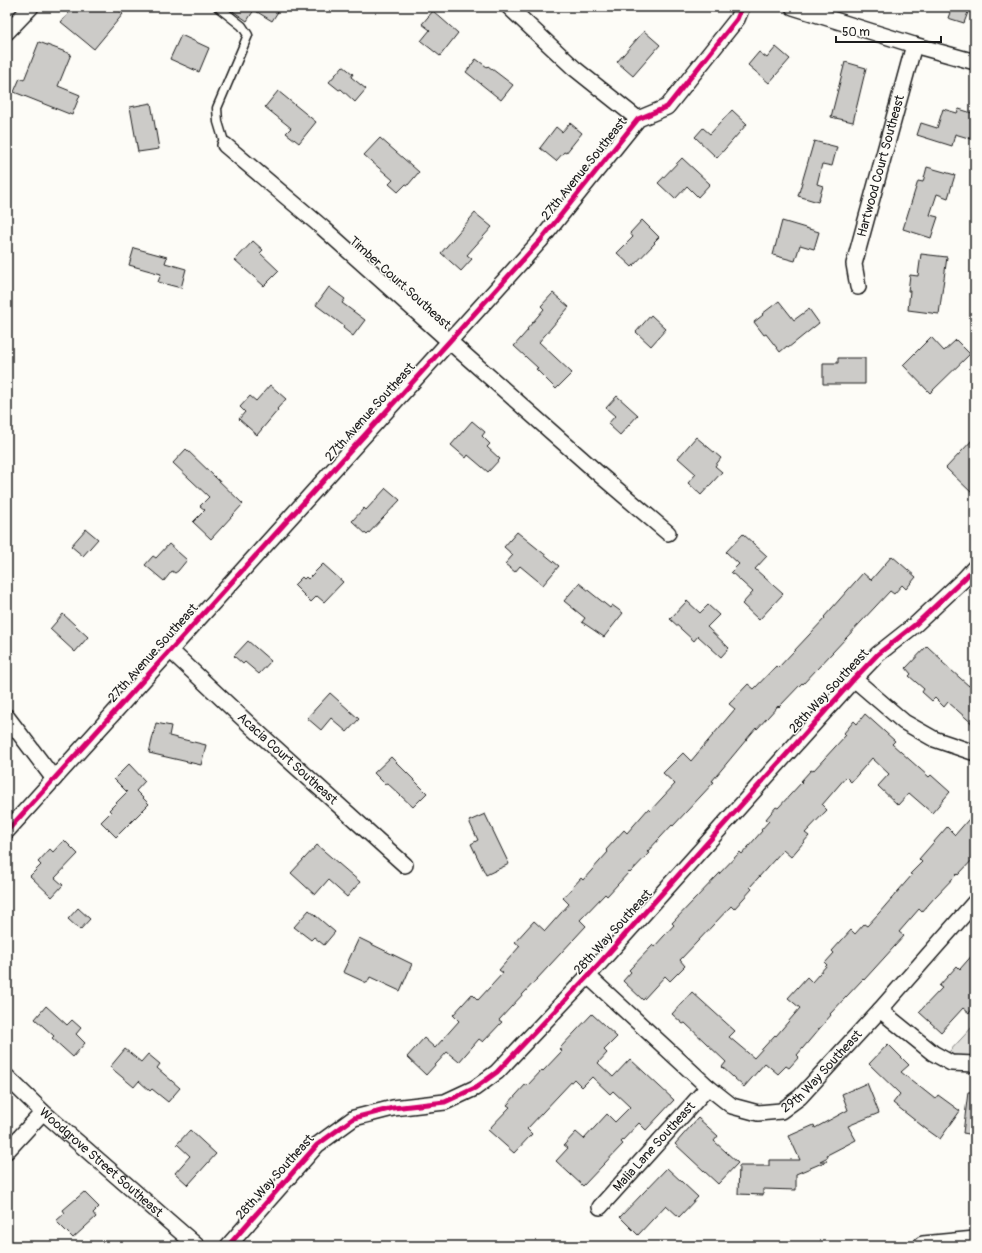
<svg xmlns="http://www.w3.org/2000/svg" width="982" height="1253" viewBox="0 0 982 1253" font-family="Pangolin,sans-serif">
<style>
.green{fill:#e0dfdb;stroke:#7e7e7c}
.building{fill:#cccbc8;stroke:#1c1c1c}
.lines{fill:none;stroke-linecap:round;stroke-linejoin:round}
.service-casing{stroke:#1c1c1c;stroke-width:11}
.minor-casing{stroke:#1c1c1c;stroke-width:18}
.tertiary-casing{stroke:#1c1c1c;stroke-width:22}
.service{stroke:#fdfcf7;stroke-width:8}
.minor{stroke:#fdfcf7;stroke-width:15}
.tertiary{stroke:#fdfcf7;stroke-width:19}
.cycleway-casing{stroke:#fdfcf7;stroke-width:8}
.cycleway{stroke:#d6006c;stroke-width:5}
.labels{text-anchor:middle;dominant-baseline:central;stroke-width:3;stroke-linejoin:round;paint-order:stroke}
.street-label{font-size:13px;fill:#1c1c1c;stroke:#fdfcf7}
</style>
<rect width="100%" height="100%" fill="#fdfcf7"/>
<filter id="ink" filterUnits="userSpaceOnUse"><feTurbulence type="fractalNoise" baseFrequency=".025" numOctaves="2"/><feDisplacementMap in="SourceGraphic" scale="8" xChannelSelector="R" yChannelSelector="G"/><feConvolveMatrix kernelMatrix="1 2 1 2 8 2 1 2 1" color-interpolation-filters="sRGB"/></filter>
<g filter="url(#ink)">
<path class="green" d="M975,1024V1055L963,1057L948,1053Z"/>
<path class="building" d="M74,7H115L123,14L94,49L61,22Z
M227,7H281L272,21L254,10L247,21Z
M952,7H970L964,23L948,18Z
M433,11L458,33L440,56L421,41L430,30L422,24Z
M644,31L660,45L633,76L617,62Z
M181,35L209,48L199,72L170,59Z
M39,42L71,54L58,86L80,95L72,115L14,92L20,78L24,80Z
M776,47L790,59L769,83L748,65L759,52L767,58Z
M476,59L487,67L488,66L513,85L501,100L466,72Z
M845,62L866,68L853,122L831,117Z
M343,66L353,74L351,77L366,89L355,102L341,89L339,90L329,82Z
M278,91L316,122L299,143L286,133L291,128L265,107Z
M151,103L159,149L138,152L130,107Z
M943,109L957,113L959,109L975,114V140L955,134L952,146L917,135L921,123L937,128Z
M732,110L747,124L717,158L695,137L703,128L710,134Z
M570,123L582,133L566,153L564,152L556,161L540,148L556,127L562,132Z
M380,138L419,172L408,185L406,184L398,192L389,184L393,180L364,155Z
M814,141L837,147L832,166L822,164L817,184L823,186L818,202L798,196Z
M682,158L710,184L698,197L687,186L675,199L658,183Z
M927,167L955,175L948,198L937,194L930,215L938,217L931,238L903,229L918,181L923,182Z
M475,213L492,227L467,255L472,259L461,271L441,253Z
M642,220L659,237L654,242L655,243L632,267L617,253L633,237L630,233Z
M782,221L819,232L814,249L800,245L795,261L773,255Z
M253,241L263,250L260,253L279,271L264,286L235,260Z
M134,248L167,257L165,263L186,269L181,288L158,282L161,274L129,265Z
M921,254L947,257L939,314L908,310L910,291H908L910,275L918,276Z
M329,287L345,299L342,303L365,320L353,336L343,328L344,326L316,305Z
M553,293L569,307L539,342L572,373L556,389L536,369L538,368L514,346L528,330L527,329L544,309L541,306Z
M779,301L794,320L809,309L819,323L788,348L787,346L780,352L766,334L764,335L754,322L763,315L762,314Z
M651,315L666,329L651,346L636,332Z
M931,337L944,351L956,340L970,354L930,393L903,365Z
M838,358H865V384H823V363H838Z
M270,385L286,399L277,409L278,410L257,435L239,419L245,412L240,407L250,396L256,401Z
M617,396L638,415L620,435L608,424L615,416L606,408Z
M472,421L485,432L482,436L490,444L487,447L500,459L488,472L468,455L466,458L451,445Z
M696,437L721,458L715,466L722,472L701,495L688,483L696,474L678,458Z
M975,437V496L946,468Z
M186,449L243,504L211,539L193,522L205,510L200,506L209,497L173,463Z
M386,488L400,500L367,535L352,521L364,508L366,510Z
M86,529L98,539L83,556L71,546Z
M517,532L559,566L543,585L520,566L515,572L505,564L513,555L504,547Z
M743,534L767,556L755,569L783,594L759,620L742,604L753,592L731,572L739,564L726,552Z
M169,544L187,560L178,571L175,573L172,571L164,581L145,565L153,556L156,558Z
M892,556L916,577L906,589L902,585L894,594L890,591L803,684L802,683L779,707L778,706L757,729L756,728L712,781L714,782L673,826L672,825L647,852L649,853L630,873L629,872L607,896L605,894L580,920L586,926L499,1020L502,1022L483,1042L479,1039L459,1062L447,1052L426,1075L407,1057L424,1038L435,1048L459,1021L453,1015L472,994L478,1000L503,973L499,970L520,946L515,942L534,921L545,931L569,904L563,898L581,878L583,880L608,852L606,850L624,830L627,833L648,809L650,811L675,784L663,773L683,753L691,761L735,709L729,704L748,684L754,689L776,666L778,668L825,618L824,617L863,573L871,580Z
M323,564L343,582L324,602L317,596L311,602L294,585L302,577L304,579L306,577L308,579Z
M579,583L610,608L612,605L623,613L604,637L582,622L585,618L564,601Z
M687,601L700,613L708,605L719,615L707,627L729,648L721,657L698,636L694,641L670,619Z
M63,614L88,637L75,652L50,629Z
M248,641L271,661L259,674L245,662L243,664L234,656Z
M927,646L943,661L942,662L969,686L975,679V726L948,702L944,707L935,698L932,701L922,692L924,689L909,676L911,674L906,668Z
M330,693L359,719L347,732L331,718L321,730L307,718Z
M865,714L895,741L892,744L929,777L931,775L950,792L932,813L909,793L898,805L878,786L889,774L872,758L851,782L846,777L822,805L827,810L805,833L809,836L791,857L783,850L750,887L752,889L734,909L731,906L680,960L685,966L670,981L665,976L643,1000L623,981L631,972L629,970L653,945L654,947L674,925L672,923L740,852L742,854L762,831L761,830L769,821L766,819L776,807L778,808L802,782L801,781L811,770L813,771L846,735L844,733L854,721L857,724Z
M156,723L171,726L169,736L206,745L201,765L149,753Z
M391,757L427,793L413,807L387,783L385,784L374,773Z
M129,764L145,781L136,791L149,804L116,837L101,822L111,812L109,810L127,792L114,779Z
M975,812V857L958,875L957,874L935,897L922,912L919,909L899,932L904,936L864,980L863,979L830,1014L831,1015L797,1055L799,1057L789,1068L786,1066L778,1074L765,1063L744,1087L722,1067L726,1062L685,1023L683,1024L672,1014L692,992L735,1031L729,1037L754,1058L775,1035L776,1036L800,1008L788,998L807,977L812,982L827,965L825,963L834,953L832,951L851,930L855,934L864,924L867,926L879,913L912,875L910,874L922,862L919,859L947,827L955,835Z
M485,814L509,864L486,875L471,844L478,840L469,821Z
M64,840L78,854L55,878L63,885L52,897L30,876L41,865L38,862L50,849L53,852Z
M317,845L360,882L347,897L328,880L315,895L291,873Z
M78,908L90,919L80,930L68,919Z
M309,910L335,932L324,945L314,937L311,940L294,927Z
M359,938L412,964L400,991L370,977L367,983L343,972Z
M975,952V1006L969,1013L963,1008L941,1032L919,1012L942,988L939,986L957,966L960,969Z
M46,1006L67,1025L72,1020L81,1028L76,1034L85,1043L73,1057L52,1038L54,1036L35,1019Z
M592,1014L617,1037L604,1050L607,1053L598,1063L613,1077L630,1059L674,1100L646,1130L639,1123L621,1142L623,1144L583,1186L556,1161L568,1148L564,1145L576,1132L584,1139L607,1114L615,1122L630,1107L613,1091L610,1094L592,1077L582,1087L574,1079L527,1129L532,1134L514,1153L488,1130L510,1107L507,1105L526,1084L527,1086L542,1070L543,1071L562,1051L559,1049Z
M888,1044L909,1065L901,1072L935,1099L938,1095L960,1111L940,1139L926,1129L893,1103L900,1094L869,1064Z
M125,1049L141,1062L148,1054L160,1064L157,1068L180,1088L168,1102L152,1089L150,1091L139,1081L134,1087L110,1067Z
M867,1083L879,1113L848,1126L856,1140L827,1155L828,1157L820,1161H827L796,1174V1190L763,1189V1195L738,1194L739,1166H769V1160H800L789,1136L814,1125L815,1128L848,1110L842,1094Z
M968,1092H975V1135L963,1133Z
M698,1118L718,1136L714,1141L738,1163L718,1184L675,1144Z
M190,1130L216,1154L188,1185L175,1173L190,1156L177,1144Z
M667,1168L698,1197L679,1217L666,1205L638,1235L620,1217Z
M84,1192L99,1207L93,1213L96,1217L73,1238L56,1221L65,1213L63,1210Z"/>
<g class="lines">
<g class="service-casing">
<path id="service" d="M218,7L242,26L248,35L217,108L218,122L225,145"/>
</g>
<g class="minor-casing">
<g id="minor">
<path d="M509,7L574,68L638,119"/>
<path d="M793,7L914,45L975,62"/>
<path d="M7,32L31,7"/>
<path d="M225,145L323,228L449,341L600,475L668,533"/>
<path id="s1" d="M858,287L854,264L914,45"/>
<path id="s2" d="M170,650L251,726L405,865"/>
<path d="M854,679L904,722L934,739L975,753"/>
<path d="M7,717L54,779"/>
<path d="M7,831L540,241L638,119L667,107L737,19L742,7"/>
<path id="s3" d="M588,976L708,1087L732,1106L758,1113L781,1111L800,1097L880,1010L975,902"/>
<path d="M880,1010L933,1053L951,1063L975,1064"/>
<path id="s4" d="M7,1077L43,1112L197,1246"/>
<path d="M7,1151L43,1112"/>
<path id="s5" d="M600,1207L708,1087"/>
<path d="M228,1246L317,1145L354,1118L393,1108L445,1102L475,1088L497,1072L588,976L854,679L878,654L916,624L964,579L975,567"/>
</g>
</g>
<g class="tertiary-casing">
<path id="tertiary" d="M923,1246L975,1241"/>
</g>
<use href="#service" class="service"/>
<use href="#minor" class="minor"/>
<use href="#tertiary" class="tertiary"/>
<g class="cycleway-casing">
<path id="cycleway" d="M7,831L540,241L638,119L667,107L737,19L742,7
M228,1246L317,1145L354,1118L393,1108L445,1102L475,1088L497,1072L588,976L854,679L878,654L916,624L964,579L975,567"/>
</g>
<use href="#cycleway" class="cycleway"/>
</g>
</g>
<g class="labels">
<g class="street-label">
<text stroke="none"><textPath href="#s1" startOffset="125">Hartwood Court Southeast</textPath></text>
<text transform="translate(584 169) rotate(-51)">27th Avenue Southeast</text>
<text transform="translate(400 283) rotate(42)">Timber Court Southeast</text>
<text transform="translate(370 412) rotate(-48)">27th Avenue Southeast</text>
<text transform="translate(153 653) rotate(-48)">27th Avenue Southeast</text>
<text transform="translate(829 691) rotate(-47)">28th Way Southeast</text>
<text stroke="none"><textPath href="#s2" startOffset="160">Acacia Court Southeast</textPath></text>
<text transform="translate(613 932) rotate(-48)">28th Way Southeast</text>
<text stroke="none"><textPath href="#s3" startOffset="301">29th Way Southeast</textPath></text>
<text stroke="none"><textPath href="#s5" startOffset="81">Malia Lane Southeast</textPath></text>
<text stroke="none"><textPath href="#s4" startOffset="127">Woodgrove Street Southeast</textPath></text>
<text transform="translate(275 1177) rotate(-48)">28th Way Southeast</text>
</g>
</g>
<rect width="982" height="1253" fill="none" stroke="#fdfcf7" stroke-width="24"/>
<rect x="12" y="12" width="958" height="1229" fill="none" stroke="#1c1c1c" stroke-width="1.5" filter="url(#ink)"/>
<path d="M836 36v6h105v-6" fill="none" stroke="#1c1c1c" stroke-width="2"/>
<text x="842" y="36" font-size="12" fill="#1c1c1c" stroke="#fdfcf7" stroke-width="3" paint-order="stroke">50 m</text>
</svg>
